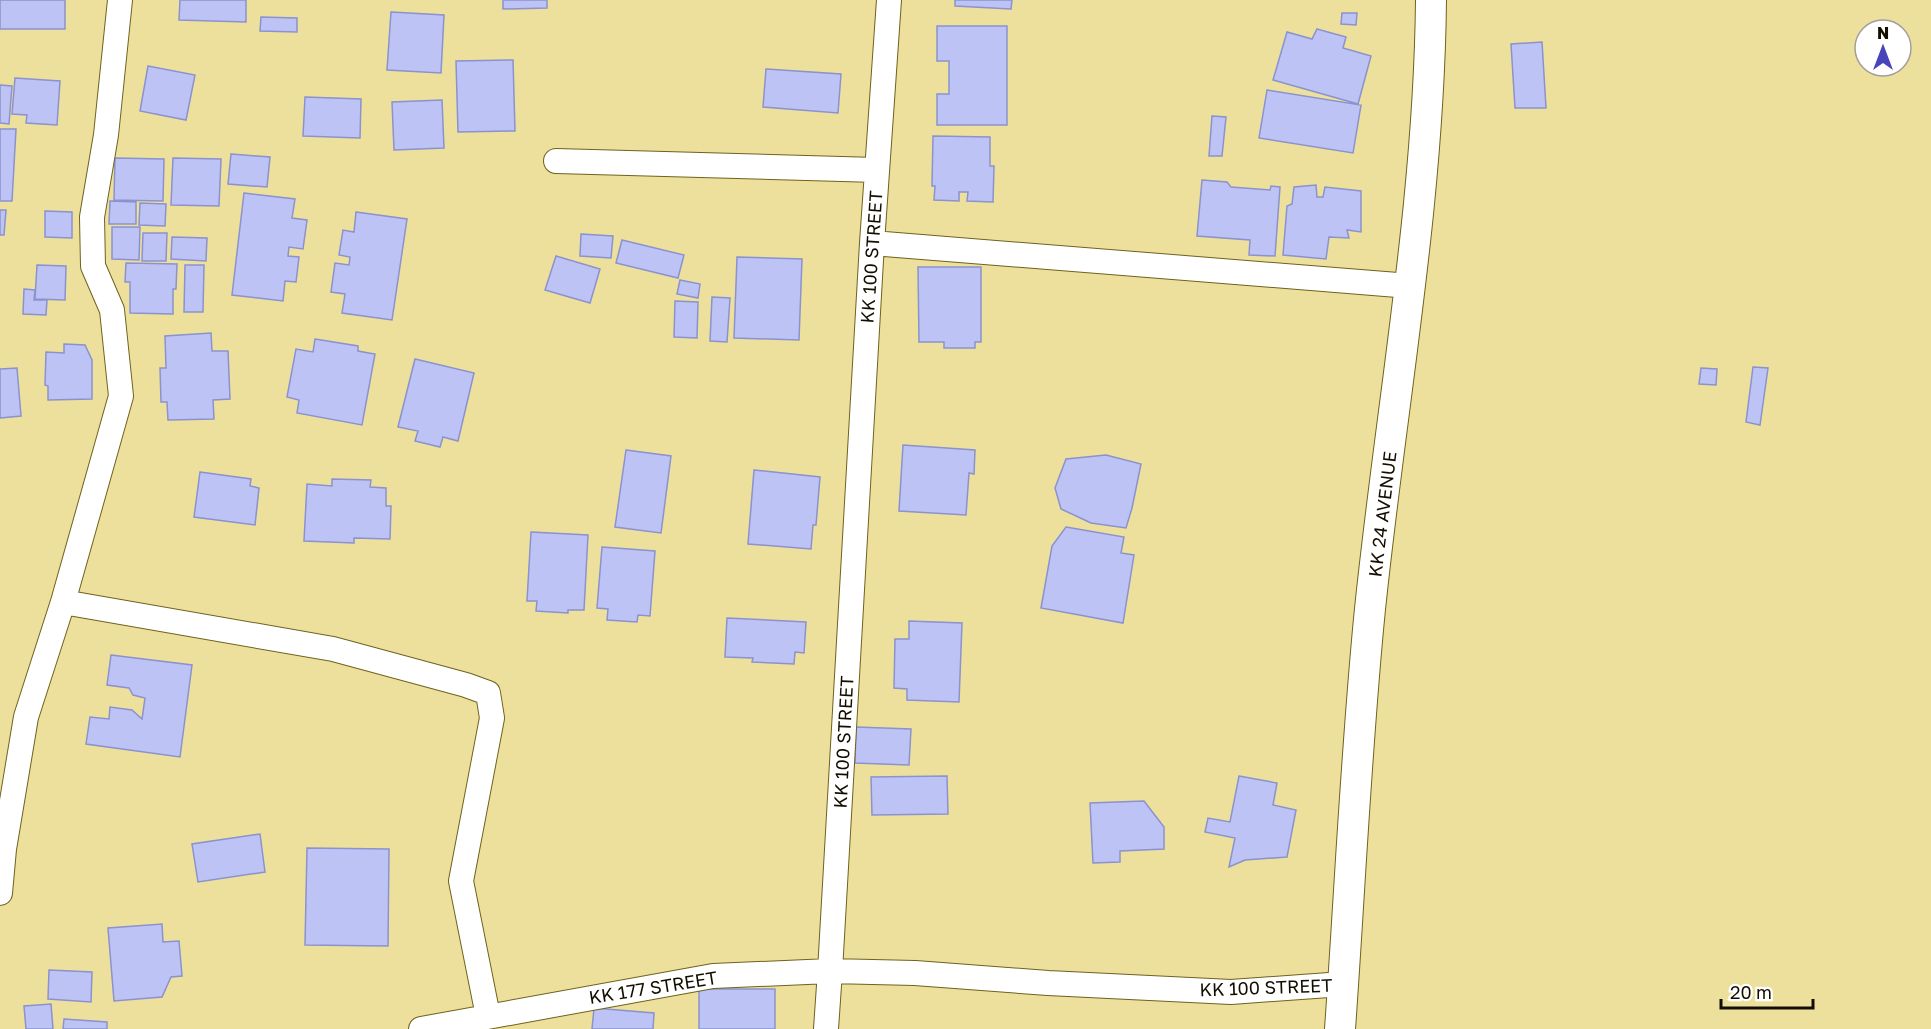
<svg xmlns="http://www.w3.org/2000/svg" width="1931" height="1029" viewBox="0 0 1931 1029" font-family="'Golos Text',sans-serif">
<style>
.building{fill:#bdc4f5;stroke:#8b92cd;stroke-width:1.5}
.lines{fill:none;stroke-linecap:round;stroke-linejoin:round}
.minor-casing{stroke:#6e621e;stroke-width:26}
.tertiary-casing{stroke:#6e621e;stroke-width:32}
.minor{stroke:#fff;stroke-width:24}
.tertiary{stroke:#fff;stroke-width:30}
.labels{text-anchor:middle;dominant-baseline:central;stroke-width:5;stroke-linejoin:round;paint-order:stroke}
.street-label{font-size:18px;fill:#130e00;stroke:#fff}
</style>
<rect width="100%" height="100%" fill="#ede09c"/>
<path class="building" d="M0,0H65V29H0Z
M180,0H246V22L179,20Z
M503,0H547V8L503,9Z
M955,0H1012L1011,9L955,6Z
M391,12L444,15L441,73L387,70Z
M1342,13H1357L1356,25L1341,24Z
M261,17L297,18V32L260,31Z
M937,26H1007V125H937V94H949V61H937Z
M1317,29L1346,37L1343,48L1371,56L1358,104L1273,80L1287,32L1312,39Z
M1542,42L1546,108H1515L1511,44Z
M513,60L515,131L458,132L456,61Z
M148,66L195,75L186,120L140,111Z
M766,69L841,74L838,113L763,107Z
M15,78L60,81L57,125L26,123L27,115L12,114Z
M0,85L12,86L9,124L0,123Z
M1267,90L1361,105L1353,153L1259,138Z
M305,97L361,99L360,138L303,136Z
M442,100L444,148L394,150L392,102Z
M1212,116L1226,117L1222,156H1209Z
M0,129H16L12,201H0Z
M933,136L990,137V166H994L993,202L967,201L968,192H959V201L934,200L935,186H932Z
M231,154L270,157L267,187L228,184Z
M115,158L164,159L163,201L114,200Z
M173,158L221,159L219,206L171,205Z
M1202,180L1227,182L1231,187L1270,190L1271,186L1280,187L1275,256L1249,255L1250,240L1197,236Z
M1316,185L1317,197H1323L1325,187L1361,191V232L1347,230L1349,238L1329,237L1326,259L1283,255L1287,206L1292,204L1294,187Z
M244,193L295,199L292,218L307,220L303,249L289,247L288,256L299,257L296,282L285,281L283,301L232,295Z
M110,201L136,202V224H109Z
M140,203L166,204L165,226L139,225Z
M0,210H6L4,235H0Z
M45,211L72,212V238L45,237Z
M356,212L407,219L392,320L342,313L345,294L331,292L335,263L349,265L350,257L339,255L343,230L354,232Z
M112,227H140L139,260L112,259Z
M143,233H167L166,261H142Z
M581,234L613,236L611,258L580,256Z
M172,237L207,238L206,261L171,259Z
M622,240L684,255L678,278L616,263Z
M556,256L600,269L590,303L545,290Z
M737,257L802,259L799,340L734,338Z
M126,263L177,264L176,289H173V314L130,313V282H125Z
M37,265L66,266L65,300L35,299Z
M185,265H204L203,312H184Z
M918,267H981V342H975V348H944V342H919Z
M680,280L700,284L698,298L677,294Z
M24,289L35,290L34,300H47L46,315L23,314Z
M712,297L730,298L727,342L710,341Z
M675,301L698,302L697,338L674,337Z
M211,333L212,351H228L230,399L213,400L214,419L168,420L167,402H161L160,368H166L165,336Z
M315,339L358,346V351L375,354L362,425L297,413L299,400L287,397L296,349L313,352Z
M64,344L85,345L92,360V399L48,400V386L45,385L46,352L64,353Z
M415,359L474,373L458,441L443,437L440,447L415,441L418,431L398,427Z
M1753,367L1768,368L1760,425L1746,422Z
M17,368L21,416L0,418V369Z
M1701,368L1717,369L1716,385L1699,384Z
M903,445L975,450L974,474L969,473L966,515L899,511Z
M626,450L671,456L661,533L615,527Z
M1106,455L1141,464L1132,508L1126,528L1091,523L1061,509L1055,488L1066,459Z
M754,470L820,477L816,525H813L811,549L748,544Z
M200,472L251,479L250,486L259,488L255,525L194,517Z
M332,479L371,480L370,487L386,488V506H391L390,539L354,538V543L304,541L307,484L332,486Z
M1066,527L1124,537L1121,553L1134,555L1123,623L1041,608L1052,546Z
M531,532L588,535L584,610H568V613L536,611L537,601H527Z
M602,547L655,551L650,616L638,615L637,622L607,620L608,609L597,608Z
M727,618L806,622L804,653L795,652L794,664L752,662L753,658L725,657Z
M909,621L962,623L959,702L907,700V689L894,688L895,639H909Z
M111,655L192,665L180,757L86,744L90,717L109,719L110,707L132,710L142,719L145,698L133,695L129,688L107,685Z
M856,727L911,729L909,765L855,763Z
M947,776L948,814L872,815L871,777Z
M1239,776L1277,783L1273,805L1296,810L1287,857L1245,860L1229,867L1235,838L1205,832L1208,818L1230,822Z
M1144,801L1164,827V849L1120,851V862L1093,863L1090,803Z
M260,834L265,872L198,882L192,844Z
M307,848L389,849L388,946L305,945Z
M162,924L163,942L179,941L182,976L171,977L162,997L114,1001L108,928Z
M49,970L92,972L91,1002L48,999Z
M699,989H775V1029H699Z
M51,1004L53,1029H26L24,1006Z
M594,1008L654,1013L653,1029H592Z
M64,1019L107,1022V1029H63Z"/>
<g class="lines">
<g class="minor-casing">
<path id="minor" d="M889,0L872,243L830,971L915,973L1048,983L1231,992L1343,984
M556,161L877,170
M872,243L1410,286
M63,602L333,649L466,685L488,693L492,718L461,881L488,1016
M0,893L4,849L26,717L63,602L121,396L112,310L93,266L92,217L106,135L120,0
M421,1029L713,976L830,971L826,1029"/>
</g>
<g class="tertiary-casing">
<path id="tertiary" d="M1340,1029C1350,889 1356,749 1370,609C1391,406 1429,205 1431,0"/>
</g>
<use href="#minor" class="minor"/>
<use href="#tertiary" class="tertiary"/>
</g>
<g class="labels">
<g class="street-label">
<text transform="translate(871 257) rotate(-86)">KK 100 STREET</text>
<text transform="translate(1382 514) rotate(-83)">KK 24 AVENUE</text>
<text transform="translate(843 742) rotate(-87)">KK 100 STREET</text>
<text transform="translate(653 987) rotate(-9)">KK 177 STREET</text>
<text transform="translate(1266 987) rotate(-2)">KK 100 STREET</text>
</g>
</g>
<g transform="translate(1883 48)"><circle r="28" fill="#ffffff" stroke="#a19f99" stroke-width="1.5"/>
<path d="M0-4.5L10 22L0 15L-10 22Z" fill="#4844ba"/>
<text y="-9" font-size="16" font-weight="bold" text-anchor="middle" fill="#130e00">N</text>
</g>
<path d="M1721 999v9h92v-9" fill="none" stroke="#130e00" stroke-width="3"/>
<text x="1730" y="999" font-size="18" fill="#130e00" stroke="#ffffff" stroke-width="4.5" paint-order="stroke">20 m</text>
</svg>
